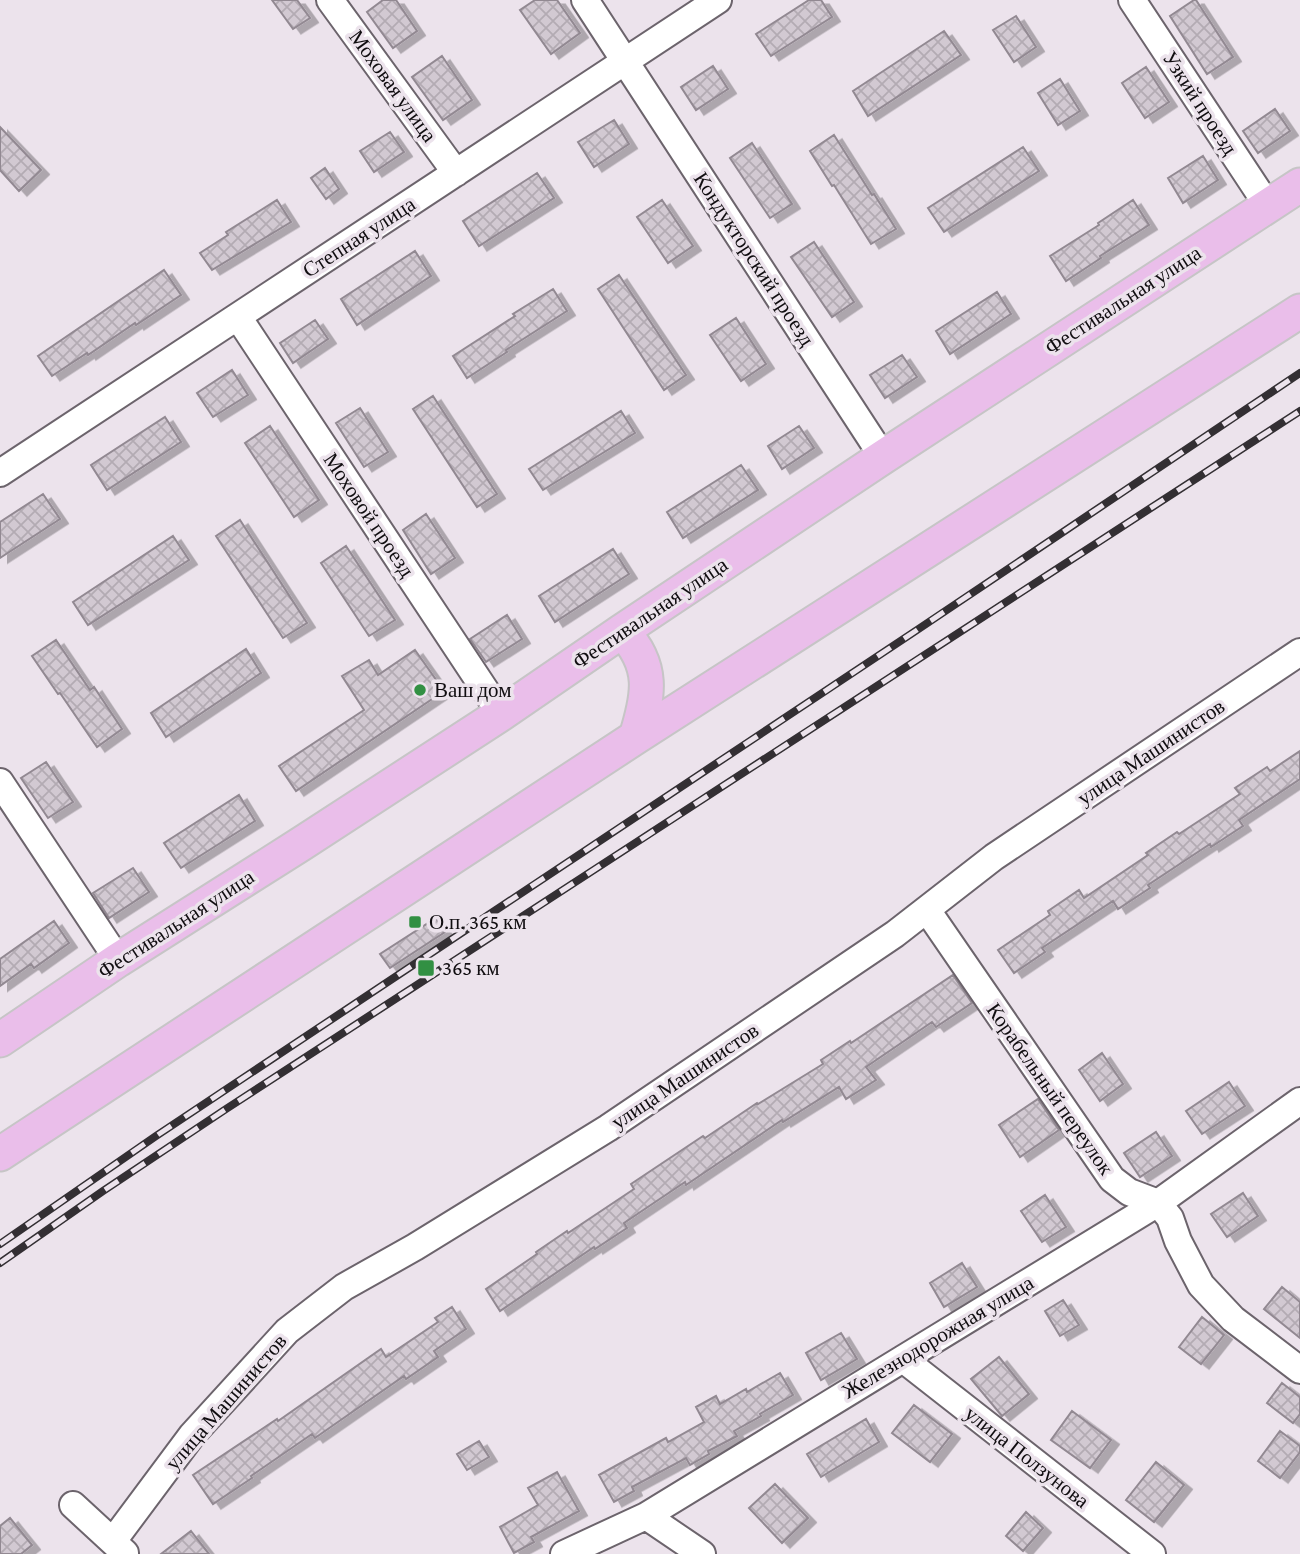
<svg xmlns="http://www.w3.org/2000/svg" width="1300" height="1554" viewBox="0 0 1300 1554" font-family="'Crimson Pro',serif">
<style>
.building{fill:url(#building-cross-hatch);stroke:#928992;stroke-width:2;filter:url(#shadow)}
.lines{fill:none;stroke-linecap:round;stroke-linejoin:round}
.minor-casing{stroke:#6c646c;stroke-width:30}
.major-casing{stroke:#c6c5c6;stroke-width:37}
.minor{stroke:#fff;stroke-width:26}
.major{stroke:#eabeea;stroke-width:33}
.rail-casing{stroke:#332f33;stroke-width:8}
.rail{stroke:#ece3ec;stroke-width:5;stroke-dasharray:16;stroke-linecap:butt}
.poi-dot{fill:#329043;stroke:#ece3ec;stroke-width:2.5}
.labels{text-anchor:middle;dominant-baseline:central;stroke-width:7;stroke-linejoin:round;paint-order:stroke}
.street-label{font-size:21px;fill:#100d10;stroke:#ece3ec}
.poi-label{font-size:21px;fill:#100d10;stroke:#ece3ec;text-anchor:start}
</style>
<defs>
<pattern id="building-cross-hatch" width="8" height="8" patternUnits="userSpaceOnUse" patternTransform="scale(1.75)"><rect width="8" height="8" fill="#d2c9d2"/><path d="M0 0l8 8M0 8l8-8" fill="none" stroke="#b3abb3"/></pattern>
<filter id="shadow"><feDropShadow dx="8" dy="4.5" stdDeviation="0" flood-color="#0004"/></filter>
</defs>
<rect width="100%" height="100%" fill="#ece3ec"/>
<path class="building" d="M272,0H297L310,18L293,29Z
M383,0H396L417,31L393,48L367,12Z
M535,0H557L580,33L551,54L520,10Z
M809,0H821L832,17L771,56L756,34Z
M1194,0H1196L1233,57L1207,74L1170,16Z
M1016,16L1036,47L1014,62L993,30Z
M944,31L961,55L868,116L853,91Z
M442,56L472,100L443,120L412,77Z
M713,66L728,89L696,110L681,87Z
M1146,67L1169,102L1145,118L1122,83Z
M1060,79L1080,111L1058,125L1038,93Z
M1275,109L1290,131L1258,153L1243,131Z
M614,120L629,144L594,167L578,142Z
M0,127L41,170L19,191L0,170Z
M390,132L404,152L374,172L360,151Z
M834,135L872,195L874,194L896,229L871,244L834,185L832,186L810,151Z
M752,143L792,204L770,218L730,158Z
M1023,147L1039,171L944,232L928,208Z
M1203,156L1218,180L1183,203L1168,178Z
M325,168L339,189L326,199L311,178Z
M537,173L554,198L479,246L463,221Z
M277,200L291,222L212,270L200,253L228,235L226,232Z
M662,200L693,246L668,263L637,217Z
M1133,200L1149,225L1100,256L1101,258L1066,281L1050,256L1099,225L1098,223Z
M814,242L854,302L832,317L791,257Z
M415,251L431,276L357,325L341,299Z
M164,270L181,295L136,325L135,323L88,355L87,353L52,376L38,356Z
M619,275L686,375L664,390L598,289Z
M553,289L567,311L506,350L507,352L467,378L453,356L515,316L513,314Z
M997,292L1011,314L950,354L936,331Z
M736,318L766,364L741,381L710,335Z
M315,320L328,339L293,363L280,343Z
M902,355L917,377L885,398L870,375Z
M232,370L248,395L213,417L197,393Z
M433,396L497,494L477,507L413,409Z
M360,408L388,452L364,467L336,423Z
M621,411L635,433L543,490L529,469Z
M165,417L181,442L107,490L91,465Z
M270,426L319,500L294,517L245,443Z
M799,426L814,448L782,469L768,446Z
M741,465L758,490L683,538L667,512Z
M43,494L60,519L0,558V522Z
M426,514L455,558L431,574L403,530Z
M240,520L307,623L283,638L216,536Z
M173,536L189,560L88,625L73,602Z
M346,546L395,620L369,636L321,563Z
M613,549L629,574L555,622L539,596Z
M507,615L522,639L486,662L470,639Z
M56,640L90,690L94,687L122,729L97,747L60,693L58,694L32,656Z
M246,649L261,673L166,737L151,713Z
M415,650L444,691L296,791L279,766L364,710L342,676L369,660L378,675Z
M1300,751V779L1239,820L1243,826L1211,847L1210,844L1148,885L1150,888L1118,909L1113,901L1042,948L1045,952L1014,973L998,950L1050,915L1048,911L1079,890L1084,898L1148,855L1146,853L1177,832L1179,834L1240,794L1235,788L1267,767L1270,771Z
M46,762L73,802L48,818L21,778Z
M239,795L255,821L181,868L164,843Z
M133,868L149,892L109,918L93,893Z
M436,918L445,932L390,968L380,954Z
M54,921L69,943L34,968L31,964L0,986V959Z
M953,975L972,1003L936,1027L932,1022L866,1067L876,1080L846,1099L839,1087L783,1122L782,1120L686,1185L685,1182L624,1223L627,1228L595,1249L594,1247L500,1311L486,1289L537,1254L536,1252L567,1231L568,1233L634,1189L631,1184L703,1136L705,1138L757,1103L758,1104L823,1064L821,1060L850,1041L851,1043Z
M1102,1053L1123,1084L1100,1101L1079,1070Z
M1229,1082L1245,1106L1202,1134L1186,1111Z
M1038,1099L1059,1130L1020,1157L999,1125Z
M1156,1132L1172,1156L1140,1177L1124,1153Z
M1243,1193L1258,1216L1227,1237L1211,1214Z
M1045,1195L1066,1227L1042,1242L1021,1211Z
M962,1263L977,1287L944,1307L930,1283Z
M1282,1287L1300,1302V1338L1264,1309Z
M1063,1300L1079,1325L1060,1336L1045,1311Z
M452,1307L466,1329L434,1351L438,1357L406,1379L404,1376L315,1438L312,1434L251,1476L252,1478L213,1504L193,1475L277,1419L278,1421L381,1349L386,1357L438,1322L435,1318Z
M1202,1317L1224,1335L1201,1364L1179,1347Z
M841,1333L857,1359L821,1380L806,1353Z
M999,1357L1029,1394L1002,1416L971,1379Z
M780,1373L793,1395L760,1414L761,1416L734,1431L737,1436L708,1451L709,1454L690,1465L686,1458L632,1487L634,1491L614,1502L599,1475L666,1438L668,1442L704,1422L696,1407L716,1396L720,1404L746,1389L747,1392Z
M1282,1383L1300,1397V1414L1293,1423L1267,1403Z
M914,1405L952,1434L930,1462L892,1433Z
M1072,1411L1111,1440L1090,1468L1051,1440Z
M866,1419L879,1442L821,1477L807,1454Z
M1280,1431L1300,1446V1452L1280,1478L1258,1461Z
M479,1441L489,1457L467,1470L457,1454Z
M1156,1462L1184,1485L1154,1522L1126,1500Z
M557,1472L579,1511L531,1537L534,1542L514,1553L500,1527L538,1505L528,1488Z
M775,1484L808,1518L782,1543L749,1508Z
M1026,1512L1043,1528L1023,1551L1006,1536Z
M10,1518L32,1545L21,1554H0V1526Z
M191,1531L209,1554H161Z"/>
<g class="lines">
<g class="minor-casing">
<path id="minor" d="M330,0L456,173
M585,0L883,457
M1132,0L1268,206
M238,317L501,714
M0,473L718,0
M0,782L118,960
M927,910L1112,1179L1129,1192L1158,1203L1170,1218L1178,1241L1201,1285L1233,1319L1300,1370
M903,1359L1152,1554
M73,1505L125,1553
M646,1516L702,1554
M113,1541L192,1435L287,1331L344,1287L415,1247L608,1128L895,934L994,857L1300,652
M564,1554L646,1516L1158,1203L1300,1101"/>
</g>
<g class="major-casing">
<path id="major" d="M622,631C655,666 649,695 636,737
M0,1040L118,960L301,844L501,714L622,631L883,457L1300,185
M0,1154L636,737L1300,311"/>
</g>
<use href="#minor" class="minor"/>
<use href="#major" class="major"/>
<g class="rail-casing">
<path id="rail" d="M0,1244L156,1136L917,630L1300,373
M0,1263L103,1191L226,1109L1300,411"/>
</g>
<use href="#rail" class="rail"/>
</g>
<g class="poi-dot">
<circle cx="420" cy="690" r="7"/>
<rect x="408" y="915" width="14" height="14" rx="3.5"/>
<rect x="417" y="959" width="18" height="18" rx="3.5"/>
</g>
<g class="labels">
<g class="street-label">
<text transform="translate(393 86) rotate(54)">Моховая улица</text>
<text transform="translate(1200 103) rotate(57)">Узкий проезд</text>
<text transform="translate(359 237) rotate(-33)">Степная улица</text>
<text transform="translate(754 259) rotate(57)">Кондукторский проезд</text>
<text transform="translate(1123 300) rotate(-33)">Фестивальная улица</text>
<text transform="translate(369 515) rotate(56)">Моховой проезд</text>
<text transform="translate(650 613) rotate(-34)">Фестивальная улица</text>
<text transform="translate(1151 752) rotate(-34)">улица Машинистов</text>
<text transform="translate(176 924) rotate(-33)">Фестивальная улица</text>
<text transform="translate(685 1076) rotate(-34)">улица Машинистов</text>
<text transform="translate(1050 1089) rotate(55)">Корабельный переулок</text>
<text transform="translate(938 1337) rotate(-31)">Железнодорожная улица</text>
<text transform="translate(226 1402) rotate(-49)">улица Машинистов</text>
<text transform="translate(1027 1457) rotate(38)">улица Ползунова</text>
</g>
<g class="poi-label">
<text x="434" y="690">Ваш дом</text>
<text x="429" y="922">О.п. 365 км</text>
<text x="442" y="968">365 км</text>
</g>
</g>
</svg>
